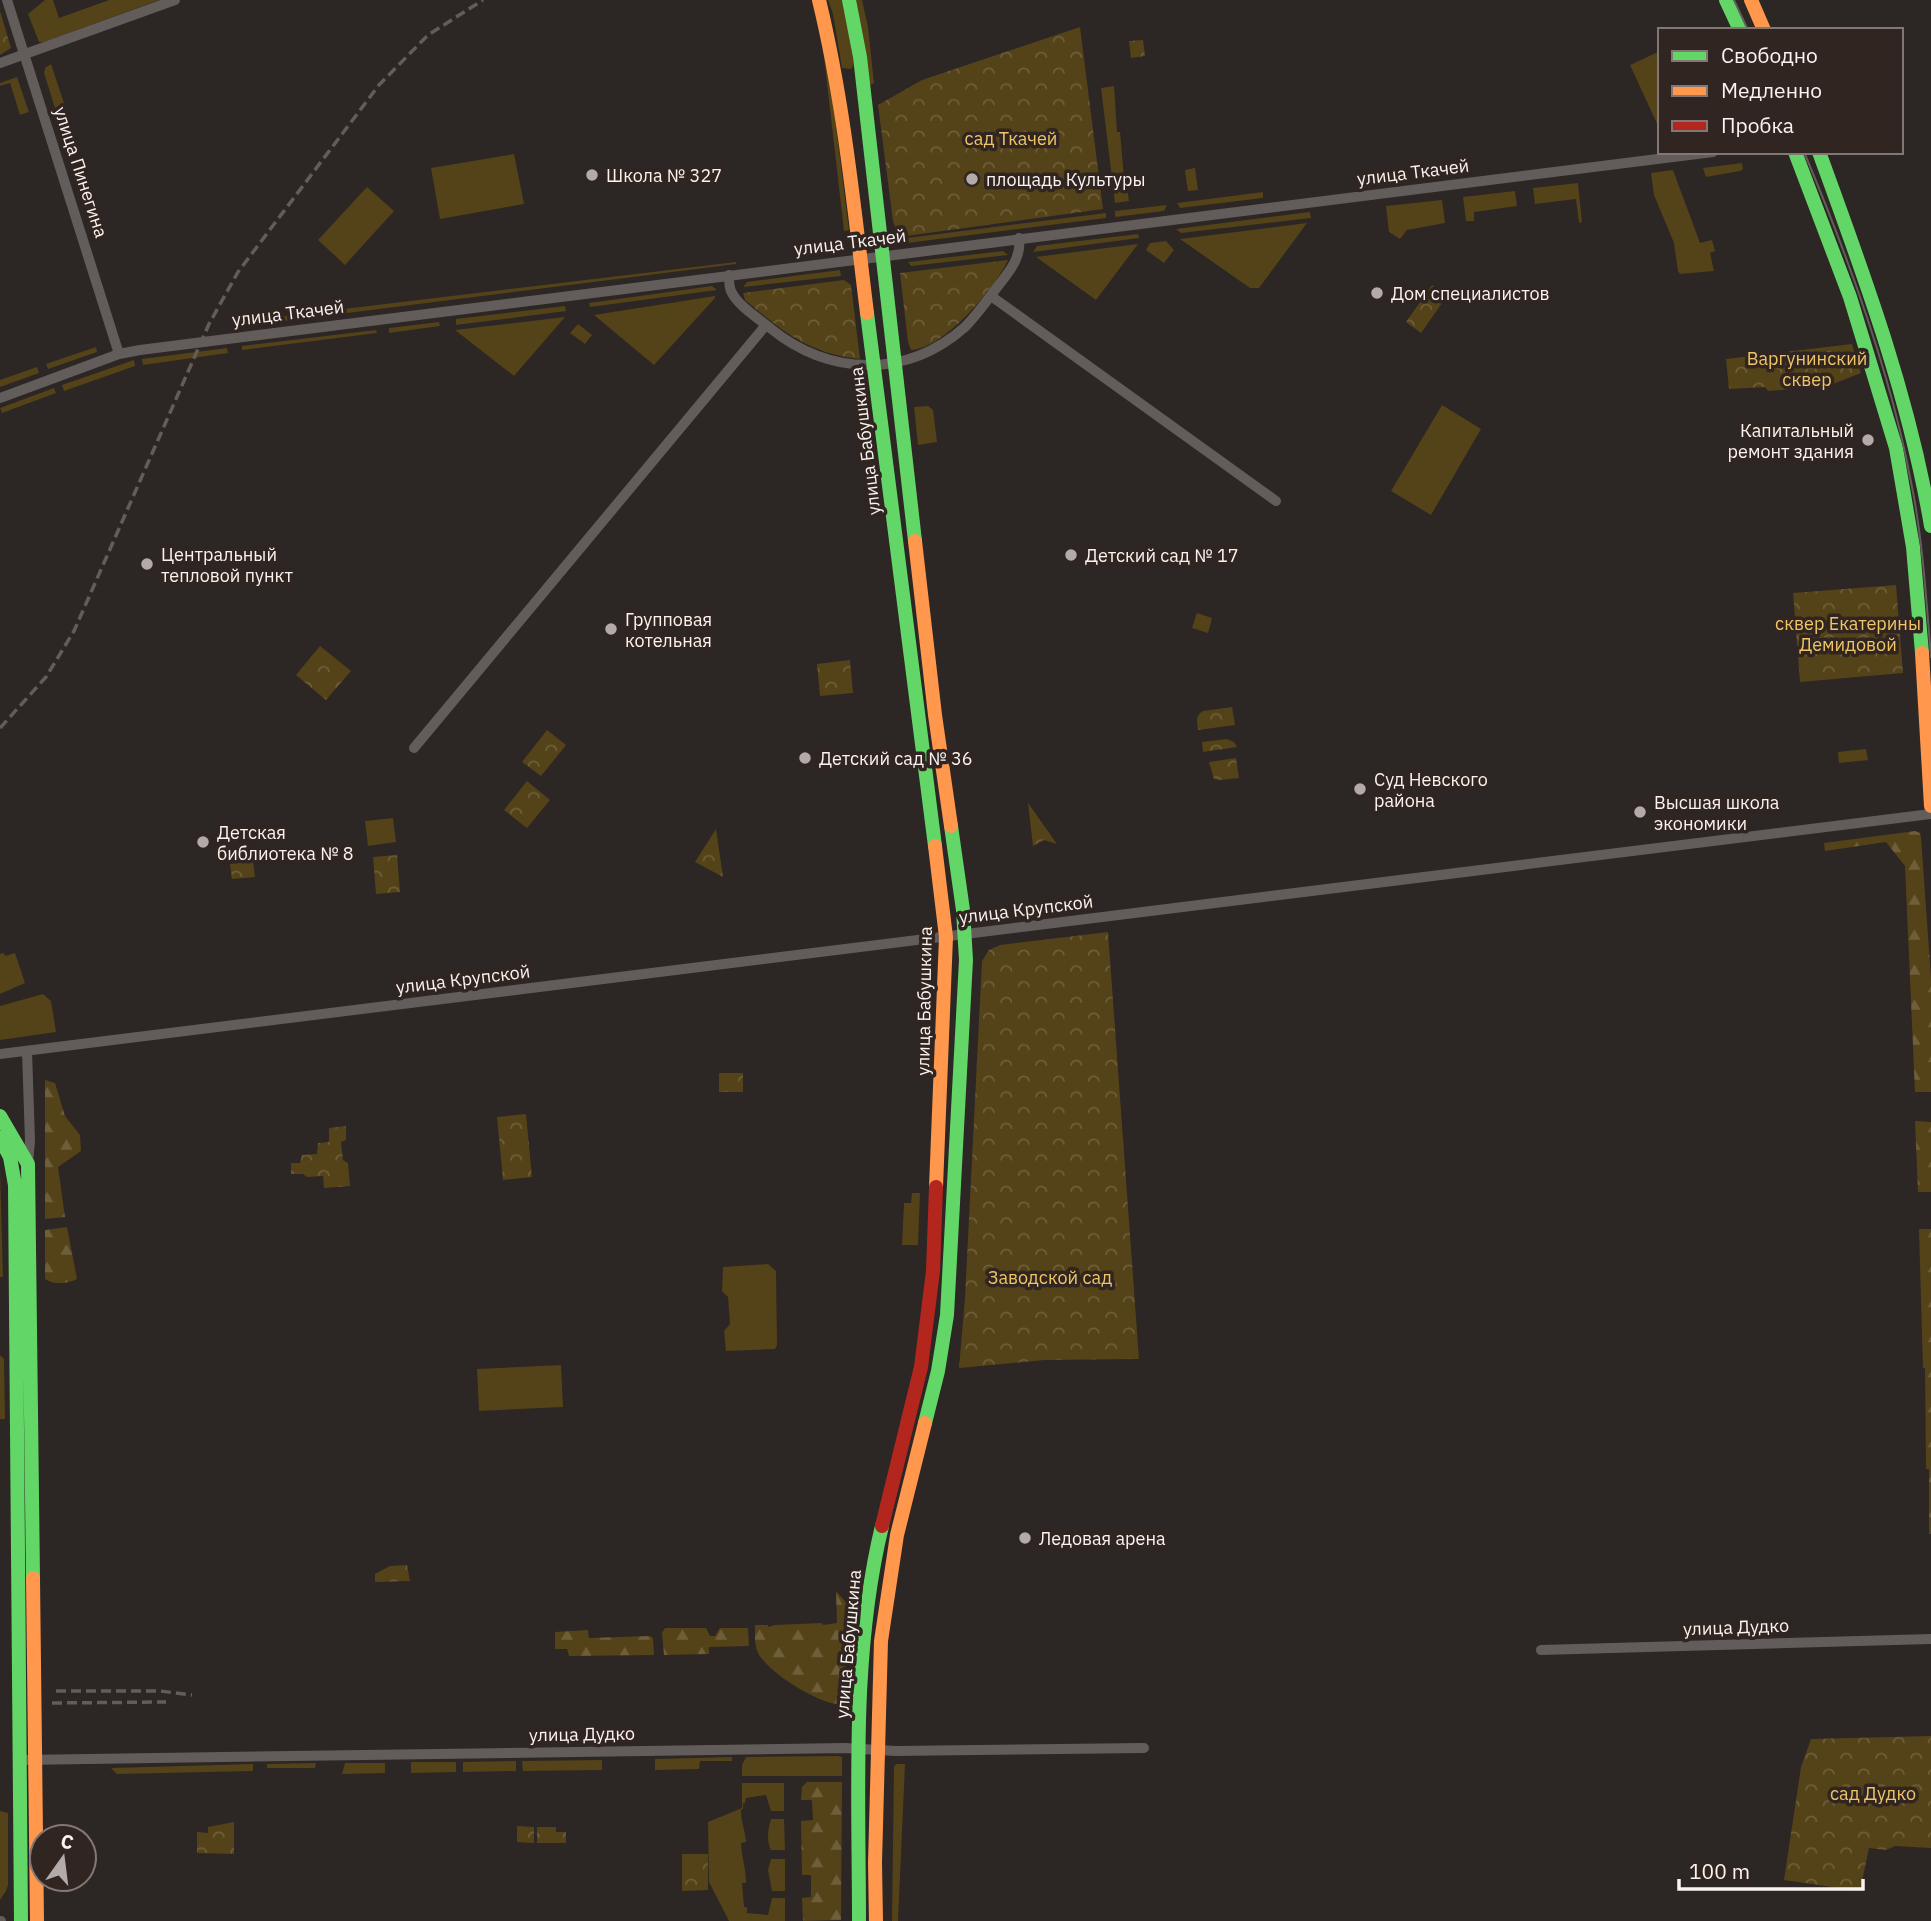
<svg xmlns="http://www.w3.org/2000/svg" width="1931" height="1921" viewBox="0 0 1931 1921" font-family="'IBM Plex Sans',sans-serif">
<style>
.grass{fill:#544218}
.forest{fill:url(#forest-firs)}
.park{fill:url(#park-crowns)}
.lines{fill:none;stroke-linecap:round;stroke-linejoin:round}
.street{stroke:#625d5b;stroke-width:10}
.fast{stroke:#63d668;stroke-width:14}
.slow{stroke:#ff974d;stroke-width:14}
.jam{stroke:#b3261e;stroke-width:14}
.tram{stroke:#625d5b;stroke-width:2}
.rail{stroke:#625d5b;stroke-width:3.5;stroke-dasharray:10 5;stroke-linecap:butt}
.poi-dot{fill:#b2aba9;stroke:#302521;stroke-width:2.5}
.labels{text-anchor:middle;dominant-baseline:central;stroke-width:7;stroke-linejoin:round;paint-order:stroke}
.park-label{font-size:18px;fill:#efc566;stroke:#302521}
.street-label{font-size:18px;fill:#faf3f0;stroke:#302521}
.poi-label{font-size:18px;fill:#faf3f0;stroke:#302521;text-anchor:start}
</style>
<defs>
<pattern id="forest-firs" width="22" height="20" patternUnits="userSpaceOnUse" patternTransform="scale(1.75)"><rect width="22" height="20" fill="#544218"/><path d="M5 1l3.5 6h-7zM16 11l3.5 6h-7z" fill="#6e5e3a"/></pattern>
<pattern id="park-crowns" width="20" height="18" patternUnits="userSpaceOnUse" patternTransform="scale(1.75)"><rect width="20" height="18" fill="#544218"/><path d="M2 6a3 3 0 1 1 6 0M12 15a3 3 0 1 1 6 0" fill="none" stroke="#6e5e3a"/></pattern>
</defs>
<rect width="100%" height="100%" fill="#2c2624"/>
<path class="grass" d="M45,0H53L59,18L109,0H159L44,42H39L28,14Z
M828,0H843L853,58V66L851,69L842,68L833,14Z
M856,0H862L868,27L874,83L870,85Z
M826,47L849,230L844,231L823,48Z
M1660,51V128H1659L1630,65Z
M51,64L72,127L62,130L44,73L45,68Z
M17,77L29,112L20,115L10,83L0,86V83Z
M1114,86L1117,132H1120L1125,189H1127L1129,201L1115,203L1101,88Z
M514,154L524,204L440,219L431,168Z
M1742,163L1743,169L1740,171L1706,177L1703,168Z
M1673,170L1700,243L1712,240L1715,251L1710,253L1714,271L1680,274L1678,271L1674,243L1654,195L1651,173Z
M1578,183L1582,222L1579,223L1576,199L1535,204L1533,188Z
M367,187L394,211L345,265L318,240Z
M1515,191L1517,206L1474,212V221H1466L1463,197Z
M1263,192V198L1180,208L1177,203Z
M1442,200L1445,223L1407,230L1400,239L1389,232L1386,206Z
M1167,205L1164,211L1115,217V211Z
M1310,212L1311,218L1181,233L1176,229Z
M1106,213V218L899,244V239Z
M1307,223L1259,288H1250L1180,239Z
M1138,234L1139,238L1033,252L1037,246Z
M1166,241L1174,250L1164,263L1146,250L1150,243Z
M1138,244L1096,300L1036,257Z
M1003,251L1008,255L911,266L908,262Z
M736,262V264L245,326L243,321Z
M840,270L841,276L743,287L747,282Z
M712,286L717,290L590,307L589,303Z
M715,296V298L654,365L594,315Z
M565,306L566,311L456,325V319Z
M565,317L514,376L455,330Z
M439,322L440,326L389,333V328Z
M578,324L592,335L585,344L570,333Z
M376,330L377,333L242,350V346Z
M96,347L97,352L48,369L46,364Z
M227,348L228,353L143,365L142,359Z
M134,360L135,366L64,391L62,385Z
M37,367L39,373L0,387V380Z
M54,388L56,393L2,413L0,408Z
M1442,405L1481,429L1431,515L1391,491Z
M928,406L933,410L937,442L918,445L914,407Z
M393,818L396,842L368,846L365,821Z
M4,953L5,956L15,953L25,983L0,994V954Z
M43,994L51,1001L56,1032L0,1040V1006Z
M0,1169L3,1277H0Z
M912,1193H920L918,1245H902L904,1203H911Z
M768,1264L776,1271L777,1345L775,1349L726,1351L724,1331L730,1324L728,1297L722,1291L723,1267Z
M0,1355L4,1359L5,1419H0Z
M561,1365L563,1407L479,1411L477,1369Z
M838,1756L842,1757V1776H742V1765L746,1757Z
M732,1757V1761H700L699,1769L655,1770V1759Z
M602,1760V1770L523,1771L522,1761Z
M516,1761V1771L463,1772V1762Z
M411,1762H456V1772L411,1773Z
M316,1763L315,1768H267V1764Z
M345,1763H385V1773L342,1774Z
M253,1764V1771L117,1774L111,1768Z
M896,1764H905L898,1921H892L894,1767Z
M742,1783H784V1811H771L766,1795L746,1798L745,1803H743V1809L741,1810C741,1823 745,1828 746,1842L741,1843C742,1860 746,1867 746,1883H742L744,1907H747V1913L768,1915L772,1898H785V1921H729L709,1882L708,1822L742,1808Z
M0,1811L8,1813V1885L6,1891L0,1900Z
M771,1819H784L785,1850H771C766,1840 768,1829 771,1819Z
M771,1859H785V1891H772L768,1870Z"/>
<path class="forest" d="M1915,831L1920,833L1921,837L1931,978V1092H1915L1905,866L1886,842L1825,851L1824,843Z
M45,1080L55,1083L65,1116L80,1135L81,1151L58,1167L65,1217L45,1219Z
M1915,1121L1931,1122V1192H1918Z
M67,1227L77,1279C68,1284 53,1285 45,1279V1230Z
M1919,1229H1931V1534H1929V1469H1926L1925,1368H1923Z
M836,1591L849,1606L845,1682L837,1704C816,1702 768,1672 758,1653C754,1645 755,1634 755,1625H768V1627L775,1625L822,1623L823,1625L837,1623Z
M665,1628H706L710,1636H715L720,1628H748L749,1646L709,1647V1654L664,1655L662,1633Z
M588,1630L589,1638L650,1636L653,1638L654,1655L569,1656L567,1649H555V1632Z
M807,1782H842L841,1920L803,1921L802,1898L811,1897V1875H802L801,1821L813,1820L812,1800H801L802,1787Z"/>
<path class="park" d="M0,11L11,48L0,55Z
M1080,27L1103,209L899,237L893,221L878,105L922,80Z
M1143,40L1145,56L1131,58L1129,41Z
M1195,168L1198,190L1188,191L1185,170Z
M1008,260C994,289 945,348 911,350L908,342L900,273Z
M844,280L851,285L860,359C809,354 782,331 745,300L743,293Z
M1432,285L1447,296L1421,333L1406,322Z
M1852,344L1861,373L1828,386L1768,391L1765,387L1729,389L1726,359Z
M1896,585L1903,673L1800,682L1793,593Z
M1197,613L1212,618L1208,633L1192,628Z
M320,646L351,671L326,700L296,675Z
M850,660L853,693L820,696L817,664Z
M1232,707L1235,725L1198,730C1197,722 1195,716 1203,711Z
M547,730L566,745L541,776L522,762Z
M1227,739L1234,742L1237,747L1203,752L1202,742Z
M1866,749L1868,760L1839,763L1838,752Z
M1236,758L1239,778L1220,780L1214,779L1209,762Z
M527,781L550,800L527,828L504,810Z
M1028,803L1057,844L1044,840L1033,846Z
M716,829L723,877L695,862Z
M397,855L400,892L376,894L373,857Z
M253,861L255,877L232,879L230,864Z
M1108,932L1139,1359L1045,1360L959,1368L965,1298L982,961L989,950L1000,945Z
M719,1073H743V1092H719Z
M526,1114L532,1177L503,1180L497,1117Z
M346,1126V1140L341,1142L343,1160L348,1163L350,1186L324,1188L323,1176L307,1177L303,1174H291V1163H300L302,1155L317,1154L318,1143L329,1142V1128Z
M407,1565L410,1581L375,1582V1574L390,1566Z
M1931,1736V1848L1895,1846L1886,1850L1869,1848L1860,1891L1784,1880L1801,1767L1811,1739Z
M234,1822V1854L197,1853V1832L208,1833V1827Z
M517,1826L534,1827V1843L517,1842Z
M537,1827H556V1832H566V1843H537Z
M682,1854H708V1890L682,1891Z"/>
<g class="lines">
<path class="street" d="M7,0L119,354
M0,63L175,0
M729,275C729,280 729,287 731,291C737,305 758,318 770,328C829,376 906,379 965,327C976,316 986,302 995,290C1007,274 1022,259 1019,238
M991,296L1276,501
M0,398L119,354L140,350L1713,152
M414,748L766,325
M27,1051L30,1141L28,1163
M0,1054L1931,814
M1541,1650L1931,1639
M21,1760L845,1748L896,1751L1144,1748
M0,1921H1"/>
<path class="fast" d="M849,0L860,57L915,541
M1726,0L1740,30
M1795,152L1850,297L1896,448L1913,547L1922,653
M1819,152C1864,275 1909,396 1931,526
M867,313L935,846
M0,1116L28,1164L33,1578
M0,1138L10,1157L15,1185L21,1921
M925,1423L938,1371L947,1315L966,960L963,910L951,826
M859,1921C859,1790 851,1654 882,1526"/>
<path class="slow" d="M819,0C844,103 854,208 867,313
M1751,0L1764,30
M915,541L935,715L951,826
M1922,653L1931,806
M935,846L946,937L936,1187
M33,1578L37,1921
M876,1921L875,1863L881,1641L897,1535L925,1423"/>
<path class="jam" d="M882,1526L921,1367L933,1271L936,1187"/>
<path class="tram" d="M1734,0L1748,30
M1804,152C1847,254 1891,374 1911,482C1923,540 1926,598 1931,657"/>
<path class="rail" d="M0,728L46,677L74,631L209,324L238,272L379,85L428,35L483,0
M56,1691H160L192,1695
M52,1703L166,1702"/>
</g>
<g class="poi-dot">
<circle cx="592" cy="175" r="7"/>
<circle cx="972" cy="179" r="7"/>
<circle cx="1377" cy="293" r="7"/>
<circle cx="1868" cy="440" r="7"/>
<circle cx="1071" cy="555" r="7"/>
<circle cx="147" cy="564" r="7"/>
<circle cx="611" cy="629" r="7"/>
<circle cx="805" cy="758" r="7"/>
<circle cx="1360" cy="789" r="7"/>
<circle cx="1640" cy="812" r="7"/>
<circle cx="203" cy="842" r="7"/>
<circle cx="1025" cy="1538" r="7"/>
</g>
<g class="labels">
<g class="park-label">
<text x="1011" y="138">сад Ткачей</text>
<text x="1807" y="358">Варгунинский<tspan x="1807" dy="21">сквер</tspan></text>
<text x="1848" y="623">сквер Екатерины<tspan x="1848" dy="21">Демидовой</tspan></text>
<text x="1050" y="1277">Заводской сад</text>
<text x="1873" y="1793">сад Дудко</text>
</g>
<g class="street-label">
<text transform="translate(81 172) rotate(72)">улица Пинегина</text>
<text transform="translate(1413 172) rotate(-7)">улица Ткачей</text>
<text transform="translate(850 242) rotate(-7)">улица Ткачей</text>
<text transform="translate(288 313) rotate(-7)">улица Ткачей</text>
<text transform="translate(865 441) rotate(-97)">улица Бабушкина</text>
<text transform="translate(1026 909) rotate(-7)">улица Крупской</text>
<text transform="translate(463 979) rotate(-7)">улица Крупской</text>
<text transform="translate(924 1001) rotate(-89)">улица Бабушкина</text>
<text transform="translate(1736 1627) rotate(-2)">улица Дудко</text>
<text transform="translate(848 1644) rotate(-85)">улица Бабушкина</text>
<text transform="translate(582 1734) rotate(-1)">улица Дудко</text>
</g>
<g class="poi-label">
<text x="606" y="175">Школа № 327</text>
<text x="986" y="179">площадь Культуры</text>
<text x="1391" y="293">Дом специалистов</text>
<text x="1854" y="430" text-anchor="end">Капитальный<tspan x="1854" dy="21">ремонт здания</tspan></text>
<text x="161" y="554">Центральный<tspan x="161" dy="21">тепловой пункт</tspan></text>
<text x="1085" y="555">Детский сад № 17</text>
<text x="625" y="619">Групповая<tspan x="625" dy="21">котельная</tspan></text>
<text x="819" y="758">Детский сад № 36</text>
<text x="1374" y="779">Суд Невского<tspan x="1374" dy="21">района</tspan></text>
<text x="1654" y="802">Высшая школа<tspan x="1654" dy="21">экономики</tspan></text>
<text x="217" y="832">Детская<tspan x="217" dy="21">библиотека № 8</tspan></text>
<text x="1039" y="1538">Ледовая арена</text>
</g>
</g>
<rect x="1658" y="28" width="245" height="126" fill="#302521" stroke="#817774" stroke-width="2"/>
<rect x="1672" y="51" width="35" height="10" fill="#63d668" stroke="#817774" stroke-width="2"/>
<text x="1721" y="63" font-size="21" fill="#faf3f0">Свободно</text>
<rect x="1672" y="86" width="35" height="10" fill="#ff974d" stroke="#817774" stroke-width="2"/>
<text x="1721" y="98" font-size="21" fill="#faf3f0">Медленно</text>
<rect x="1672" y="121" width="35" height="10" fill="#b3261e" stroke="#817774" stroke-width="2"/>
<text x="1721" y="133" font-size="21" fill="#faf3f0">Пробка</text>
<g transform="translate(63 1858) rotate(14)"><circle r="33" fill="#302521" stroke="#817774" stroke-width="2"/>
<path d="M0-5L12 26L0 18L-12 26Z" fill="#b2aba9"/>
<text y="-10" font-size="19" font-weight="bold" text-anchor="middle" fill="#faf3f0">С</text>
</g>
<path d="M1679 1879v10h184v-10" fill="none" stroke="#faf3f0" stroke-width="3.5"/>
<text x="1689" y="1879" font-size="21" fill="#faf3f0" stroke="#302521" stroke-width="5" paint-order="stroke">100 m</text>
</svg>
